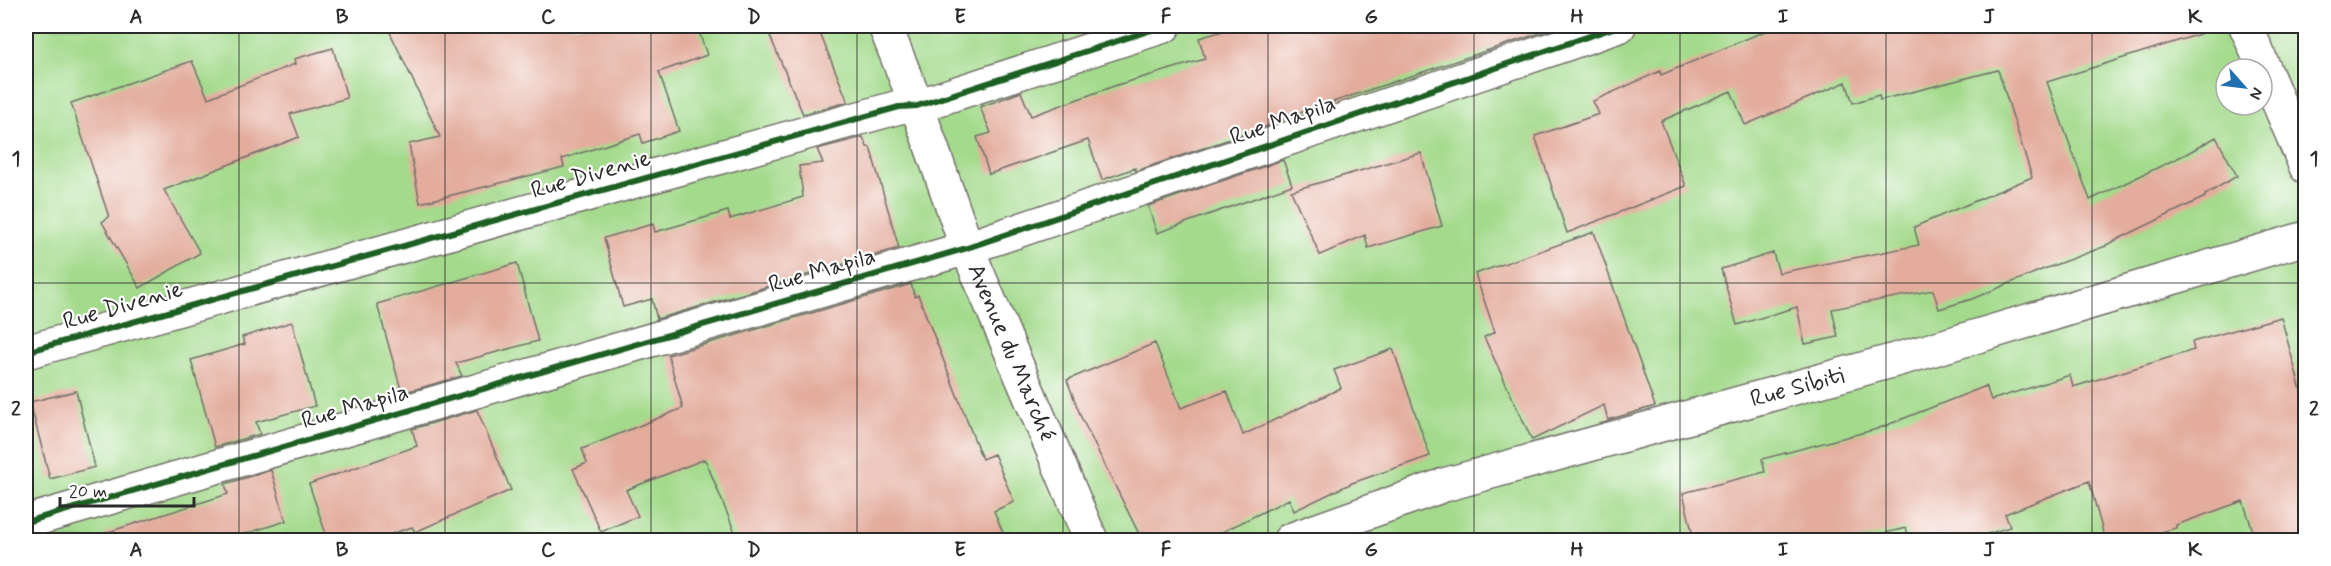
<svg xmlns="http://www.w3.org/2000/svg" width="2331" height="566" viewBox="0 0 2331 566" font-family="Mynerve,sans-serif">
<style>
.green{fill:#a3da8b;stroke:#67825b;stroke-width:1.5;fill-rule:evenodd}
.building{fill:#e3ac9c}
.lines{fill:none;stroke-linecap:round;stroke-linejoin:round}
.minor-casing{stroke:#726f69;stroke-width:36}
.minor{stroke:#fff;stroke-width:33}
.cycleway-casing{stroke:#fff;stroke-width:10}
.cycleway{stroke:#1b5e20;stroke-width:6}
.grid{fill:none;stroke:#2b2b2b;stroke-width:1.5;stroke-opacity:0.55}
.labels{text-anchor:middle;dominant-baseline:central;stroke-width:4.5;stroke-linejoin:round;paint-order:stroke}
.street-label{font-size:24px;fill:#2b2b2b;stroke:#fff}
.neatline{fill:none;stroke:#2b2b2b;stroke-width:2}
.grid-label{font-size:20px;text-anchor:middle;font-weight:bold;fill:#2b2b2b}
</style>
<rect width="100%" height="100%" fill="#fff"/>
<filter id="ink" filterUnits="userSpaceOnUse"><feTurbulence type="fractalNoise" baseFrequency=".0167" numOctaves="2"/><feDisplacementMap in="SourceGraphic" scale="12" xChannelSelector="R" yChannelSelector="G"/><feConvolveMatrix kernelMatrix="1 2 1 2 8 2 1 2 1" color-interpolation-filters="sRGB"/></filter>
<filter id="wash" filterUnits="userSpaceOnUse"><feTurbulence type="fractalNoise" baseFrequency=".008" numOctaves="4" result="noise"/><feDisplacementMap in="SourceGraphic" scale="24" xChannelSelector="R" yChannelSelector="G"/><feGaussianBlur stdDeviation="1.35" result="paint"/><feColorMatrix in="noise" values="0 0 0 0 0 0 0 0 0 0 0 0 0 0 0 0 0 1.4 0 .05"/><feComposite in="paint" operator="in"/></filter>
<g filter="url(#wash)">
<rect width="100%" height="100%" fill="#f5eedd"/>
<path class="green" d="M26,26H2305V540H26ZM2226,69H2262V105H2226Z"/>
<g id="blocks">
<path class="building" d="M387,26H697L707,55L659,72L679,131L643,143L640,134L562,159L564,167L420,203L409,144L440,137Z
M794,26H817L848,102L803,114L770,36Z
M1240,26H1555V28L1270,123L1271,125L1136,171L1135,168L1102,180L1088,140L989,174L977,137L991,133L980,107L1021,92L1031,116L1117,85L1205,59L1199,38Z
M1777,26H2199L2200,34L2047,82L2090,200L2186,154L2216,137L2237,176L2205,195V197L2106,245V246L2044,269L1972,299L1939,309L1933,290L1832,309L1838,337L1805,344L1797,307L1737,325L1721,269L1773,253L1779,273L1919,245L1914,227L2032,177L1998,70L1880,100L1879,95L1853,103L1846,82L1745,125L1731,91L1661,121L1686,186L1567,233L1535,136L1599,114L1593,101L1660,71L1661,75Z
M333,48L347,98L290,114L299,137L164,190L200,253L140,288L102,222L109,217L71,103L192,61L208,98L295,64L294,59Z
M863,137L867,147H870L899,248L657,319L652,299L623,307L604,238L653,224L655,232L728,211L730,219L803,197L799,166L823,163L817,149Z
M1421,153L1442,226L1368,248L1365,235L1320,255L1291,191Z
M1283,160L1292,185L1157,233L1148,206Z
M1594,232L1655,406L1608,420L1604,405L1532,440L1484,337L1495,332L1475,274Z
M517,263L538,341L456,363L462,376L402,393L377,304Z
M911,284L915,297L918,295L982,459L994,454L1014,502L994,511L1006,540H738L705,459L626,490L638,516L601,532L573,469L587,463L582,449L683,408L668,355Z
M2281,317L2306,409V540H2256L2243,501L2176,525V528L2131,540H2105L2089,481L2005,514L2010,527L1967,540H1910L1906,528L1856,540H1694L1683,493L1765,472L1762,459L1877,429L1986,386L1991,400L2070,375L2073,387L2194,350L2192,342Z
M292,322L315,406L256,422L260,434L215,447L191,360L245,344L242,337Z
M1155,343L1181,408L1227,391L1243,435L1341,388L1334,370L1393,349L1430,456L1352,483L1294,511L1289,499L1206,540H1142L1081,417L1067,380Z
M76,391L95,467L50,479L30,402Z
M477,410L511,490L415,532L412,527L374,540H328L309,484L417,446L412,429Z
M271,470L286,521L225,540H106L105,533L228,494L225,484Z"/>
</g>
</g>
<g filter="url(#ink)">
<use href="#blocks" fill-opacity="0" stroke="#726f69" stroke-width="1.5"/>
<g class="lines">
<g class="minor-casing">
<g id="minor">
<path id="s1" d="M885,26L917,106L967,248L1091,540"/>
<path d="M2246,26L2306,167"/>
<path d="M26,352L899,107L917,106L1164,26"/>
<path d="M26,522L967,248L1619,26"/>
<path id="s2" d="M1290,540L1444,485L1924,352L2306,238"/>
</g>
</g>
<use href="#minor" class="minor"/>
<g class="cycleway-casing">
<path id="cycleway" d="M26,352L899,107L917,106L1164,26
M26,522L967,248L1619,26"/>
</g>
<use href="#cycleway" class="cycleway"/>
</g>
</g>
<path class="grid" d="M239,26V540M445,26V540M651,26V540M857,26V540M1063,26V540M1268,26V540M1474,26V540M1680,26V540M1886,26V540M2092,26V540M26,283H2306"/>
<g class="labels">
<g class="street-label">
<text transform="translate(1283 121) rotate(-19)">Rue Mapila</text>
<text transform="translate(591 175) rotate(-16)">Rue Divenie</text>
<text transform="translate(822 271) rotate(-16)">Rue Mapila</text>
<text transform="translate(123 306) rotate(-16)">Rue Divenie</text>
<text stroke="none"><textPath href="#s1" startOffset="350">Avenue du Marché</textPath></text>
<text stroke="none"><textPath href="#s2" startOffset="530">Rue Sibiti</textPath></text>
<text transform="translate(355 407) rotate(-16)">Rue Mapila</text>
</g>
</g>
<rect width="2331" height="566" fill="none" stroke="#fff" stroke-width="66"/>
<g transform="translate(2244 87) rotate(118)"><circle r="28" fill="#ffffff" stroke="#aaaaaa" stroke-width="1.5"/>
<path d="M0-4.5L10 22L0 15L-10 22Z" fill="#1f6fb2"/>
<text y="-9" font-size="16" font-weight="bold" text-anchor="middle" fill="#2b2b2b">N</text>
</g>
<path d="M60 497v9h134v-9" fill="none" stroke="#2b2b2b" stroke-width="3"/>
<text x="69" y="497" font-size="18" fill="#2b2b2b" stroke="#ffffff" stroke-width="4.5" paint-order="stroke">20 m</text>
<rect x="33" y="33" width="2265" height="500" class="neatline"/>
<g class="grid-label">
<text x="136" y="23">A</text>
<text x="342" y="23">B</text>
<text x="548" y="23">C</text>
<text x="754" y="23">D</text>
<text x="960" y="23">E</text>
<text x="1166" y="23">F</text>
<text x="1371" y="23">G</text>
<text x="1577" y="23">H</text>
<text x="1783" y="23">I</text>
<text x="1989" y="23">J</text>
<text x="2195" y="23">K</text>
<text x="16" y="165">1</text>
<text x="2314" y="165">1</text>
<text x="16" y="415">2</text>
<text x="2314" y="415">2</text>
<text x="136" y="556">A</text>
<text x="342" y="556">B</text>
<text x="548" y="556">C</text>
<text x="754" y="556">D</text>
<text x="960" y="556">E</text>
<text x="1166" y="556">F</text>
<text x="1371" y="556">G</text>
<text x="1577" y="556">H</text>
<text x="1783" y="556">I</text>
<text x="1989" y="556">J</text>
<text x="2195" y="556">K</text>
</g>
</svg>
